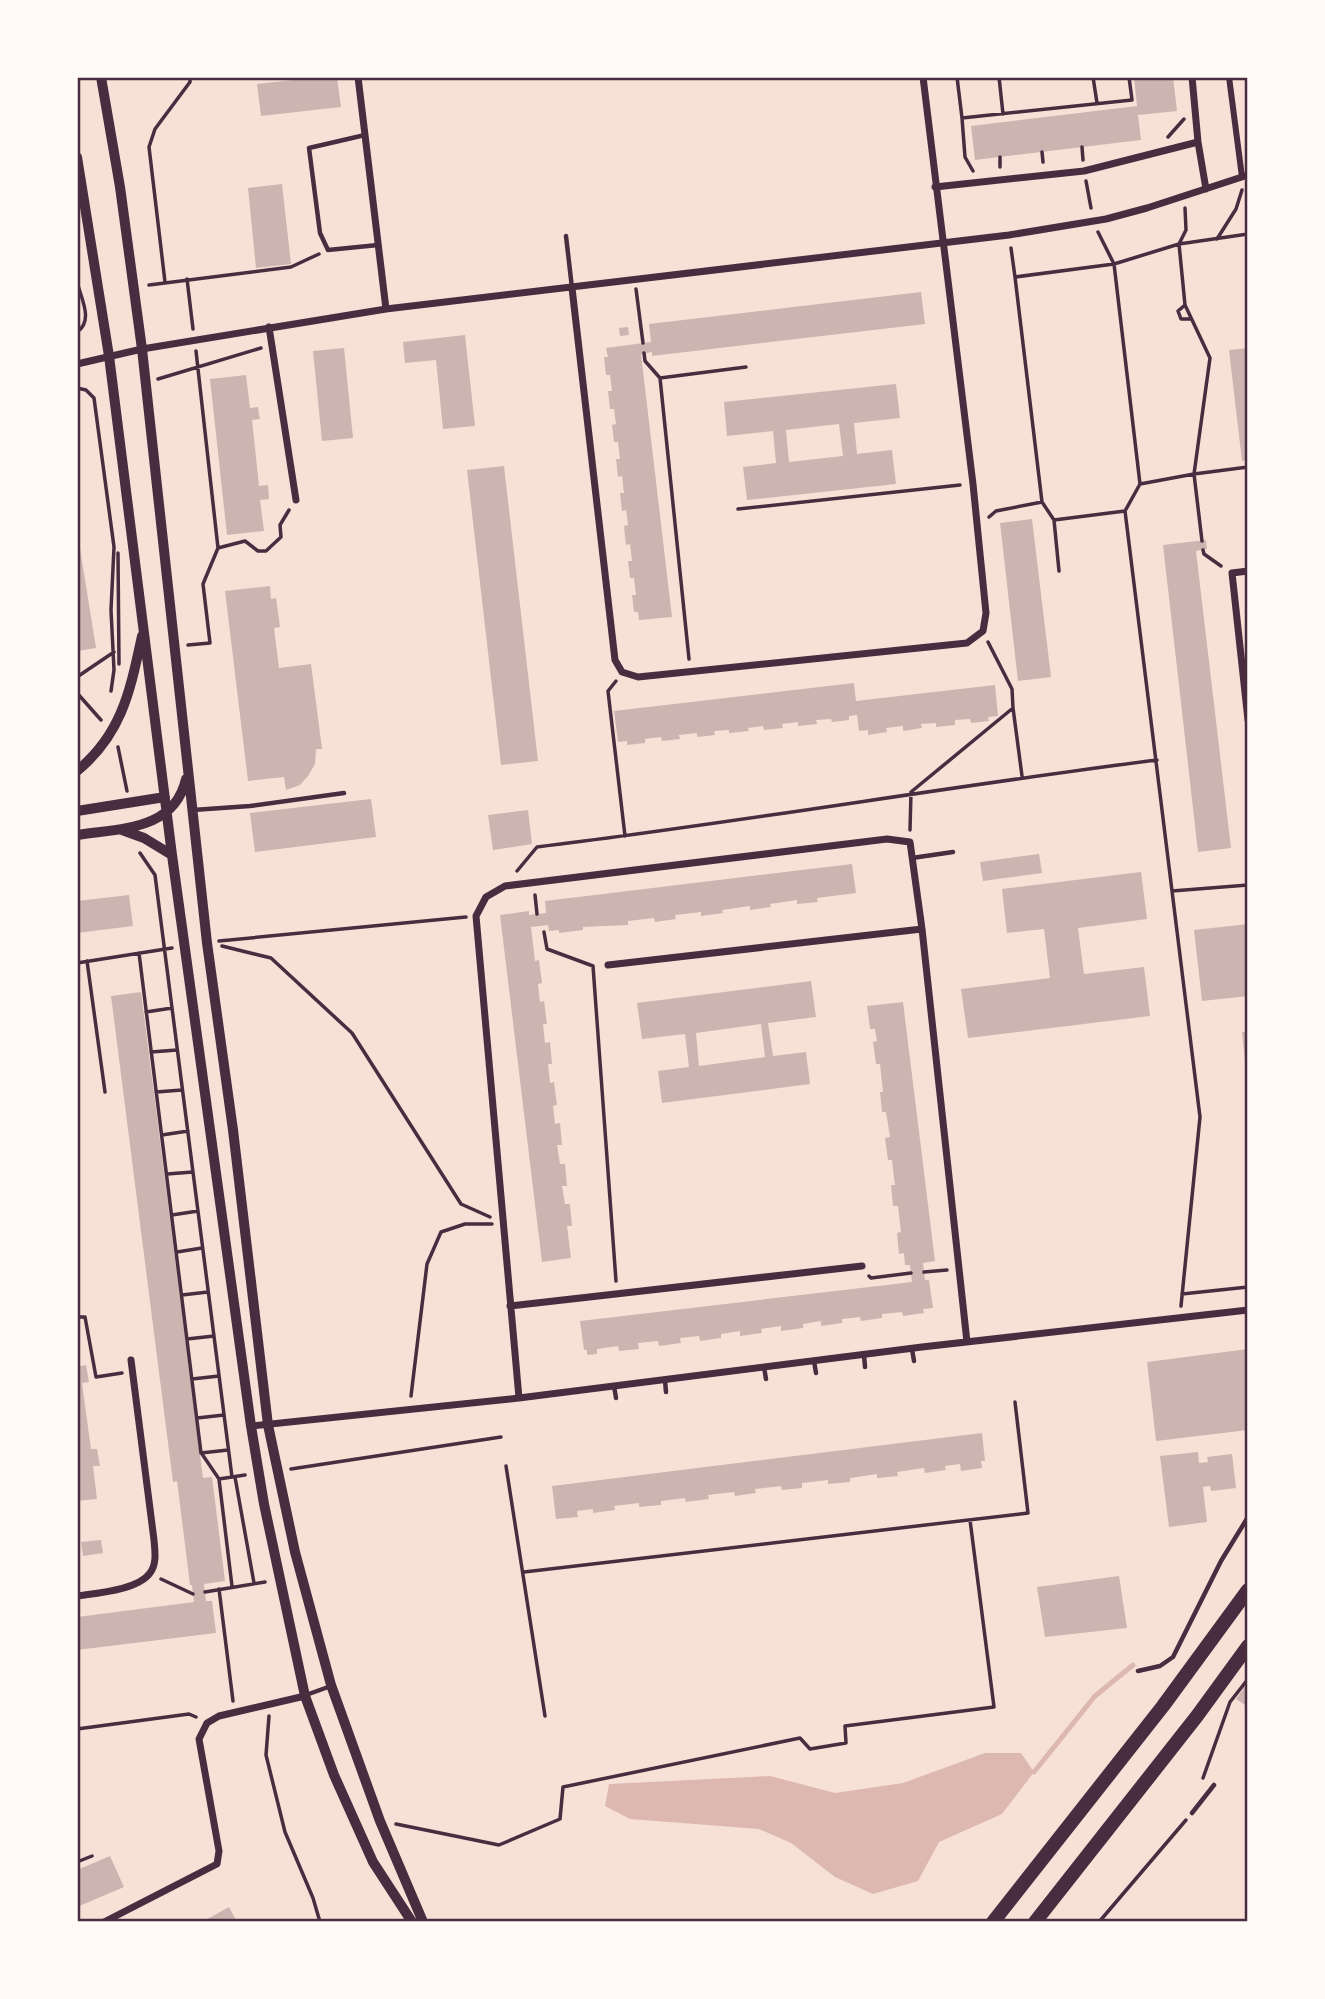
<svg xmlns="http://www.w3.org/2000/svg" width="1325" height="1999" viewBox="0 0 1325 1999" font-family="Cabin,sans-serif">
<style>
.water{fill:#dcb8b0}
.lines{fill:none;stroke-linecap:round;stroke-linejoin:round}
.stream{stroke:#dcb8b0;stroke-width:5}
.building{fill:#ccb4b1;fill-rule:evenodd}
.path{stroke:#4a2c40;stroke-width:3.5}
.service{stroke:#4a2c40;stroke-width:4.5}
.pedestrian{stroke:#4a2c40;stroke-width:6}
.minor{stroke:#4a2c40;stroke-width:7}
.tertiary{stroke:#4a2c40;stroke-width:10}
.trunk{stroke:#4a2c40;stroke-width:14}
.neatline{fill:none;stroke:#4a2c40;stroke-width:2.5}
</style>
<rect width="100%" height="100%" fill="#f7e1d7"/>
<path class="water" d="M985,1753H1021L1034,1772L1002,1814L939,1842L918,1881L873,1894L835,1877L791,1843L759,1829L630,1819L605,1806L609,1784L770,1776L835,1793L903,1783Z"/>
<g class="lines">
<path class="stream" d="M1034,1772L1095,1696L1133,1665"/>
</g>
<path class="building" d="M320,77H337L341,107L261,116L257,84Z
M1134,77H1173L1177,111L1138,115L1141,140L975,160L971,126L1137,106Z
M282,184L291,264L256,268L248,188Z
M921,292L925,324L652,356V352L641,354L672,617L639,620L638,612H634L632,595H636L634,578H630L628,561H632L630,544L626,545L624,526L628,525L626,510L622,511L620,493H624L622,476L618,477L616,459H620L618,442H614L612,425L616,424L614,409H610L608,391H612L610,375H606L604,357H608L606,348L651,342L649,324Z
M628,327L629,335L620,336L619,328Z
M465,335L475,426L443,429L436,360L405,363L403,342Z
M344,348L353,438L322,441L313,351Z
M1248,348V460L1242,461L1229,350Z
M246,375L250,408L258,407L259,414L260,419L252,420L259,486L268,485L269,499L260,500L264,531L227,535L210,379Z
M896,384L900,418L854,423L857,454L892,450L896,484L747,500L743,467L776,463L773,431L727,436L724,402ZM839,424L843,456L789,462L786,430Z
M504,466L538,761L501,765L467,470Z
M1032,519L1051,677L1018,681L1000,523Z
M78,536L96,648L77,651V537Z
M1206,540L1207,549L1196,551L1231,848L1198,852L1163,545Z
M270,586L271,599L276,598L280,627L274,628L279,668L311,664L322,749H316L315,764L308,776L300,785L286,790L284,777L248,781L225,591Z
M854,683L856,701L995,685L998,716L988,717L989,721L971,723L970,719L955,720V725L936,727V723L921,724L922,728L903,731V726L886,728L887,732L868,735V730L859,731L857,715L849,716V720L832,722L831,719L816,720L817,724L798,726V722L782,724L783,728L764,730L763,726L748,728L749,731L729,733V730L714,731L715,735L697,737V733L679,735L680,739L662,741L661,737L645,739V743L627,745V741L618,742L614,711Z
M371,799L376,837L255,852L250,813Z
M528,810L532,844L493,850L488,815Z
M1039,854L1042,873L983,881L980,862Z
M852,864L856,893L817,898L818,902L797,904V900L770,904L771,907L750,910V906L722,910L723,913L701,916V912L675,915L676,919L655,922L654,918L628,921V925L583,927V930L559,933V930L549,931L548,925L531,927L535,961L539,960L542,983L538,984L540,1002L544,1001L547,1024H543L545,1043L550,1042L552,1064H548L550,1083L554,1082L557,1105L553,1106L555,1124L560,1123L562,1145H557L560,1164H565L567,1186H562L565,1204H570L572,1226H567L571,1258L542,1262L500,915L529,911V915L546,913L545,901Z
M1141,872L1147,919L1078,928L1084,974L1144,967L1150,1016L968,1038L961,989L1050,978L1044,929L1007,933L1002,889Z
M129,895L133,926L77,933V901Z
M1248,924V996L1202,1001L1194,930Z
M811,981L816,1017L768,1023L773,1056L806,1052L810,1084L662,1103L658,1071L689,1067L685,1034L642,1039L637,1003ZM761,1024L765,1057L699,1066L696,1033Z
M141,992L203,1478L212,1477L225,1581L204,1584L206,1601H212L216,1633L77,1650V1617L194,1602L192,1585H190L177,1481L173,1482L111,996Z
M903,1002L935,1261L923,1263L925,1280H929L933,1308L923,1309L924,1313L903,1316L902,1312L882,1314V1318L861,1321L860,1317L842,1319V1323L821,1326V1321L803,1324V1328L781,1331V1326L761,1329L762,1333L740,1336V1331L721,1334V1338L700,1341L699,1336L680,1338L681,1343L659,1346L658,1341L638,1343L639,1349L619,1351L618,1346L597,1349V1354L587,1355V1350H584L580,1321L912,1282L910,1265H905L904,1253L899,1254L897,1233L901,1232L898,1206H893L891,1185H895L894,1178L892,1160H888L885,1138L890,1137L886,1112H882L880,1092H883L880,1064H876L873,1042L877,1041L875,1029H870L867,1006Z
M1242,1032H1248V1070H1246Z
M1248,1349V1430L1156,1441L1147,1362Z
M77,1356L80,1366L86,1365L89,1382L82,1383L91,1449H97L100,1466H93L97,1499L77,1501Z
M982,1433L985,1461H981L982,1468L961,1471L960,1464L945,1466L946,1470L925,1473L924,1468L897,1472L898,1476L877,1478V1474L850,1478V1482L828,1484V1480L802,1483V1488L782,1490L781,1486L755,1489L756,1493L735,1496L734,1492L708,1495L709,1499L686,1502L685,1498L661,1501V1505L639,1507V1503L614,1506L615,1510L593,1513V1509L577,1511L578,1517L556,1519L552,1486Z
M1198,1452L1199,1463L1208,1462L1207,1457L1232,1454L1236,1488L1211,1491L1210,1486L1203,1487L1207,1522L1169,1527L1160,1456Z
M101,1540L103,1553L83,1556L81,1542Z
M1119,1576L1127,1628L1045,1637L1037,1587Z
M1248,1682V1707L1236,1699Z
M110,1856L124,1887L77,1907V1870Z
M229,1907L237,1922H202Z"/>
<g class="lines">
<path class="path" d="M957,77L962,118
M999,77L1003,114
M1093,77L1097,103
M1168,137L1184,119
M1082,147L1083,160
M1042,152L1043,162
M1000,157V167
M973,171L965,157L962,118L1132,100L1129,77
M1086,181L1091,208
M1098,232L1114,264L1140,484
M1217,239L1236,209L1242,190
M1011,248L1015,277
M187,279L193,329
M77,282C81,298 94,321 77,332
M165,282L149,147L155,129L190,82V77
M149,285L291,267L319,254
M636,289L643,343
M1185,305L1178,311L1181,319H1191
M196,351L218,548
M644,353L645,361L660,378L689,659
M660,378L746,367
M158,379L261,348
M77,388L86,390L94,398L114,547L111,610L114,670L111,691
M1042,502L1054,520L1059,571
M738,509L960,485
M989,517L996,511L1042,502L1015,277L1114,264L1179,244L1248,234
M1054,520L1125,511
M1202,541L1194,474L1248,467
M1203,550L1204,554L1221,566
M118,553L119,664
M188,645L210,643L203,584L218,548L245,541L258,551H266L281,537L280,525L289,510
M77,677L114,652
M616,681L608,691L625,836
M77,693L101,720
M1013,708L1022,776
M118,747L127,791
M910,830L911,792L1013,708L1012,689L988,642
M140,853L155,875L232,1477
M517,871L537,847C744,822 950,786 1157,760
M1172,891L1248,885
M535,895L537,914
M544,932L547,949L593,966L616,1281
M219,941L466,917
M222,946L271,958L352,1033L461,1204L490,1217
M139,953L201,1453L228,1450
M87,961L105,1092
M77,963L172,948
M146,1012L172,1008
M151,1052L177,1050
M156,1092L182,1090
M162,1135L188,1131
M167,1174L193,1172
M172,1215L198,1211
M177,1252L202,1248
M924,1272L947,1270
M869,1276L871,1278L911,1273
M1182,1294L1248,1287
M182,1295L208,1292
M1181,1306L1200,1117L1125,511L1140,484L1194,474L1210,358L1185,305L1179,244L1186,230L1185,208
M77,1317H85L96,1377L122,1373
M187,1339L214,1336
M192,1379L219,1376
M411,1396L427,1264L441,1232L465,1224H492
M197,1418L224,1415
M202,1454L219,1479L232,1586
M506,1466L545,1716
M291,1469L501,1437
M235,1477L254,1583
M219,1479L245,1475
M524,1572L1028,1513L1015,1402
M161,1579L193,1594
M219,1589L233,1701
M205,1592L265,1582
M269,1716L266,1755L285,1832L313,1898L320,1922
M77,1729L189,1714L196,1717
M1203,1778L1230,1702L1248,1679
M396,1824L499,1845L560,1819L563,1787L800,1738L810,1749L846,1743L845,1726L994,1707L970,1520
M77,1862L92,1856
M1099,1922L1186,1820"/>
<path class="service" d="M365,135L309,148L320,233L328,250L378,245
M566,236L572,288
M193,810L250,806L344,793
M912,858L953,852
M912,1349L914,1361
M864,1355L865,1367
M814,1361L816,1373
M764,1367L766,1379
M665,1380L666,1392
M614,1386L616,1398
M1138,1671L1160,1666L1173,1657L1221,1561L1248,1517
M306,1695L331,1686
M1192,1813L1214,1785"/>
<path class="pedestrian" d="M1229,77L1242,177"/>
<path class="minor" d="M358,77L386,309
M1192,77L1198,142L1206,189
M935,187L1084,171L1198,142
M572,288L615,660L622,672L638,677L967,643L983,631L986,613L973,484L923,77
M269,327L296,500
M77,364L142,349L386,309L1009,235L1106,219L1147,208L1248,175
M1248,571L1232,573L1248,720
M608,965L922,929
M510,1306L862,1266
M519,1398L476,916L486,897L505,886L887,839L910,842L922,929L967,1342
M251,1426L519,1398L922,1347L1248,1310
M77,1596C97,1593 138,1590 150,1573C157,1564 155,1551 154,1540L131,1360
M104,1922L217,1864L219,1851L199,1739L207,1723L219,1716L305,1696"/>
<path class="tertiary" d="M101,77L120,187L142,349L207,943L233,1130L268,1425L295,1552L331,1685L380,1821L423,1922
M77,157L109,356L172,855L251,1426L264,1504L305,1696L334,1775L373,1862L412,1922
M77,771C122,734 130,691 142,636
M77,811L165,797
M122,830L144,838L172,855
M77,835C120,828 174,831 186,779"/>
<path class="trunk" d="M993,1922L1163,1706L1248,1590
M1035,1922L1197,1716L1248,1646"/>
</g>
<rect width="1325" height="1999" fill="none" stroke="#fffaf5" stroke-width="158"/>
<rect x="79" y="79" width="1167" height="1841" class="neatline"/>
</svg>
